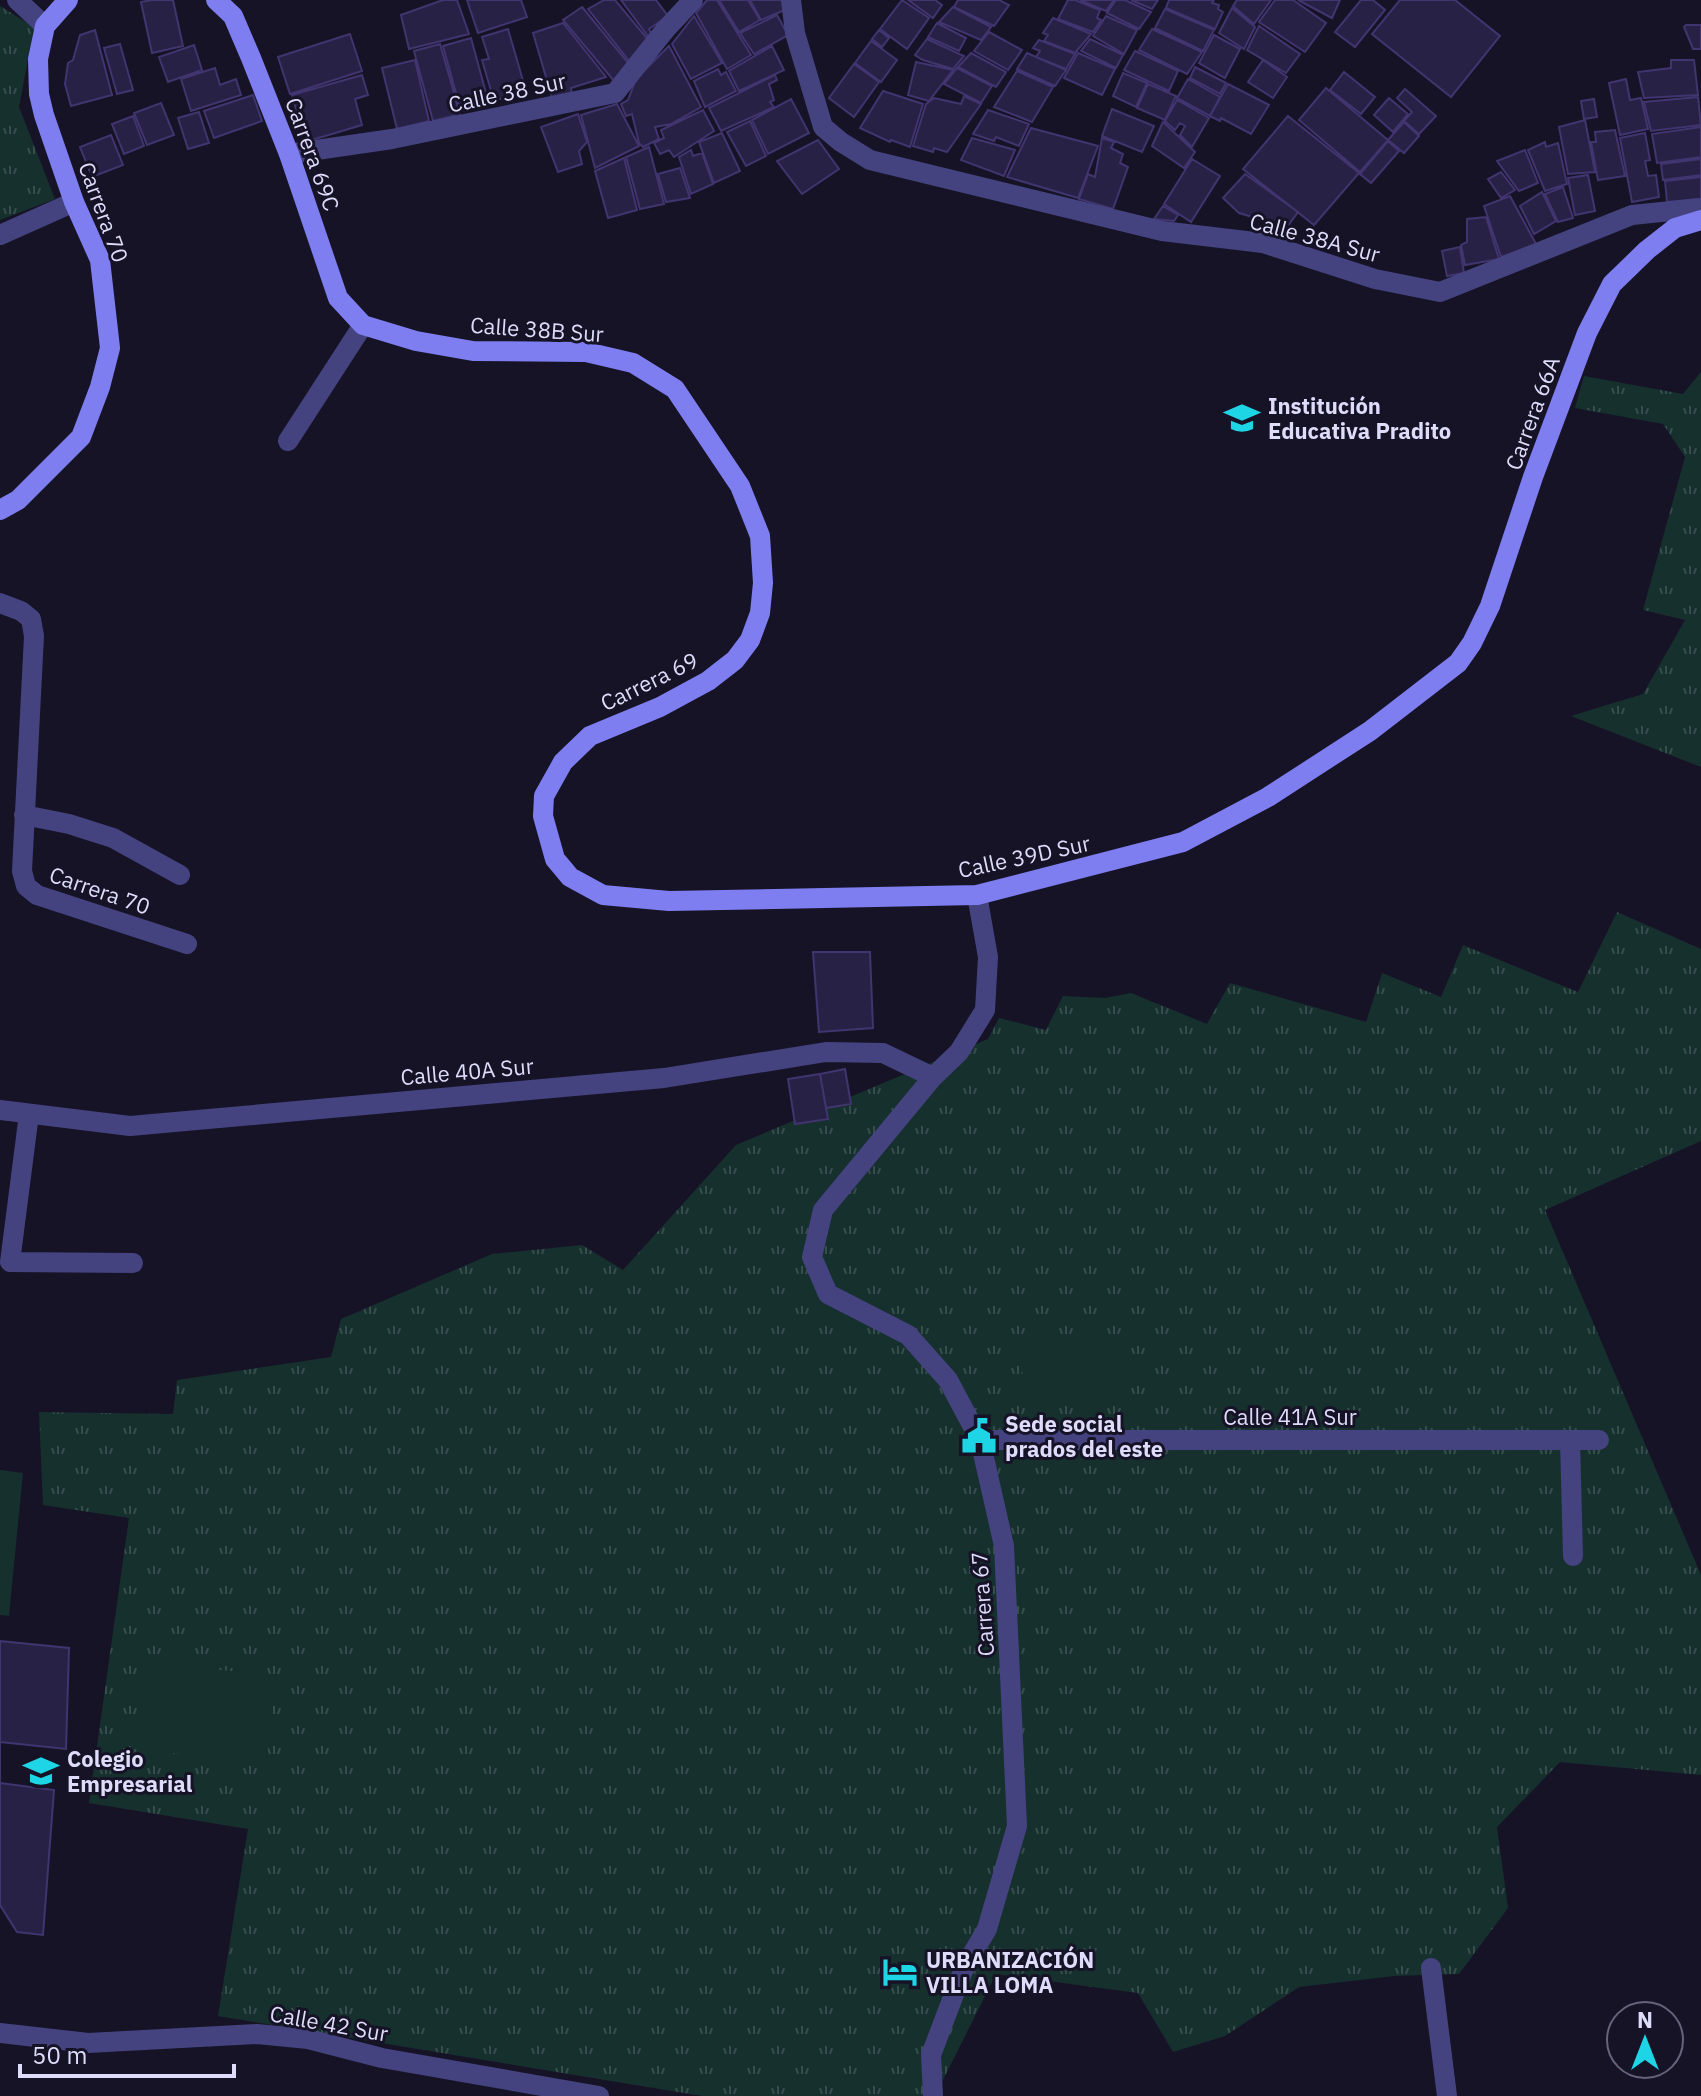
<svg xmlns="http://www.w3.org/2000/svg" width="1701" height="2096" viewBox="0 0 1701 2096" font-family="'IBM Plex Sans',sans-serif">
<style>
.grass{fill:url(#grass-tufts)}
.green{fill:#16302e}
.building{fill:#272145;stroke:#40356f;stroke-width:2}
.lines{fill:none;stroke-linecap:round;stroke-linejoin:round}
.street{stroke:#444380;stroke-width:20}
.secondary{stroke:#7e7ef0;stroke-width:20}
.labels{text-anchor:middle;dominant-baseline:central;stroke-width:6;stroke-linejoin:round;paint-order:stroke}
.street-label{font-size:22px;fill:#dfdcfb;stroke:#161326}
.poi-label{font-size:22px;font-weight:bold;fill:#dfdcfb;stroke:#161326;text-anchor:start}
</style>
<defs>
<pattern id="grass-tufts" width="24" height="20" patternUnits="userSpaceOnUse" patternTransform="scale(2)"><rect width="24" height="20" fill="#16302e"/><path d="M3 7l-1-3M5 7V3M7 7l1-3M15 17l-1-3M17 17v-4M19 17l1-3" fill="none" stroke="#374d4d"/></pattern>
</defs>
<rect width="100%" height="100%" fill="#161326"/>
<path class="grass" d="M0,6L34,27L19,107L55,199L0,220Z
M1701,372V767L1571,716L1643,694L1685,620L1643,610L1685,457L1663,424L1575,408L1584,376L1683,394Z
M1617,912L1701,949V1141L1545,1210L1701,1575V1775L1560,1762L1497,1827L1508,1908L1459,1974L1394,1976L1299,1987L1225,2036L1173,2052L1138,1993L996,1974L935,2096H702L218,2016L248,1829L89,1803L129,1518L43,1505L39,1412L173,1414L177,1380L331,1357L341,1319L492,1254L582,1245L623,1270L736,1145L988,1039L999,1018L1046,1030L1063,996L1105,998L1131,993L1207,1024L1230,983L1366,1022L1382,973L1441,997L1463,945L1578,992Z"/>
<path class="green" d="M1119,1336L1124,1402L1025,1408L1020,1343Z
M0,1470L23,1473L9,1616L0,1615Z
M142,1663L276,1675L266,1763L135,1749Z"/>
<path class="building" d="M152,0H173L183,46L152,53L141,2Z
M443,0H457L469,34L409,49L401,15Z
M467,0H521L527,17L478,33Z
M604,0H615L650,42L630,62L588,9Z
M621,0H656L668,16L649,29L653,37L650,39Z
M707,0H717L751,55L727,69L696,13Z
M719,0H748L760,20L739,32Z
M750,0H784L787,9L761,20Z
M902,0L929,18L907,49L880,29Z
M908,0H935L942,5L933,18Z
M958,0H999L1009,5L994,26L954,7Z
M1068,0H1075L1100,10L1097,18L1101,20L1093,32L1058,19Z
M1080,0H1114L1106,11Z
M1116,0H1125L1151,12L1139,29L1107,13Z
M1131,0H1158L1152,9Z
M1169,0H1214L1212,3L1219,5L1218,9L1223,12L1215,29L1166,8Z
M1237,0H1271L1254,24L1233,6Z
M1275,0H1293L1326,23L1305,52L1259,22Z
M1298,0H1340L1332,18Z
M1361,0H1373L1385,10L1355,47L1335,32Z
M1400,0H1455L1500,36L1451,97L1372,34Z
M582,7L629,64L614,81L563,20Z
M953,7L991,27L981,40L939,22Z
M1232,8L1255,27L1244,49L1219,33Z
M1165,9L1214,30L1203,51L1155,28Z
M777,15L788,35L754,54L740,33Z
M694,16L722,63L691,79L672,44Z
M1106,16L1137,30L1124,54L1093,36Z
M1053,18L1091,34L1075,53L1044,41L1048,35L1043,33Z
M563,23L606,77L571,88L572,96L553,101L533,33Z
M937,23L966,38L959,51L928,37Z
M1686,25H1701V49H1693L1684,27Z
M1259,26L1300,54L1286,73L1247,50Z
M508,29L526,91L494,101L482,60L489,59L482,37Z
M1152,29L1202,52L1187,74L1139,50Z
M95,30L112,95L71,106L65,84L68,63L73,60L80,35Z
M879,30L889,38L882,47L872,39Z
M989,32L1022,50L1008,70L974,51Z
M350,34L362,71L290,94L278,57Z
M1214,35L1240,49L1225,78L1199,63Z
M471,38L489,104L461,111L443,46Z
M927,39L964,56L953,69L923,60L915,55Z
M1090,39L1123,55L1116,68L1081,51Z
M1039,40L1075,54L1066,69L1036,57L1040,51L1033,48Z
M871,41L897,60L881,82L855,63Z
M120,44L133,90L117,94L104,48Z
M440,44L460,114L433,121L414,51Z
M194,45L202,70L168,82L159,57Z
M669,46L701,107L671,124L655,127L659,139L643,147L639,143L632,114L626,116L621,104L628,100L636,79Z
M772,46L784,70L739,91L729,71Z
M1135,51L1178,71L1169,91L1124,70Z
M971,53L1006,72L996,87L958,67Z
M1027,53L1066,70L1055,86L1017,69Z
M1078,53L1115,69L1102,95L1064,78Z
M415,60L429,121L397,129L382,68Z
M1263,60L1287,77L1273,98L1248,82Z
M1671,60H1694L1698,95L1644,98L1638,72L1671,68Z
M916,62L953,70L929,101L908,95Z
M854,64L879,82L854,117L829,98Z
M1195,67L1226,83L1220,94L1190,78Z
M215,68L220,85L236,79L241,95L191,111L181,79Z
M957,68L992,86L981,103L944,84Z
M718,69L721,75L726,72L736,91L705,107L694,81Z
M1017,71L1053,87L1032,122L994,107Z
M1344,72L1375,97L1361,114L1330,90Z
M1123,73L1147,83L1136,107L1113,96Z
M362,75L368,95L355,99L362,125L305,142L292,95Z
M775,75L777,80L769,84L774,100L770,102L774,107L721,131L709,108Z
M1188,79L1220,97L1210,116L1177,98Z
M1626,79L1630,100L1641,98L1648,129L1620,135L1609,83Z
M1148,84L1176,96L1165,120L1137,108Z
M1228,84L1269,105L1251,134L1221,118L1220,121L1210,116Z
M1326,88L1388,140L1360,172L1299,120Z
M1405,89L1436,116L1419,134L1404,121L1412,112L1397,98Z
M883,91L923,104L910,147L891,140L890,142L860,128Z
M253,95L262,121L214,138L204,111Z
M964,96L981,104L947,152L934,148L933,152L913,146L926,104L934,98L961,104Z
M1698,97L1701,125L1651,131L1644,102Z
M1389,98L1408,114L1393,132L1374,115Z
M791,99L809,133L768,154L752,120Z
M1594,99L1597,117L1584,119L1581,101Z
M1177,100L1209,118L1192,147L1180,135L1185,126L1180,123L1175,130L1165,121Z
M161,103L174,135L147,145L134,113Z
M617,104L639,146L595,168L581,115Z
M1112,109L1154,126L1142,152L1102,136Z
M703,110L714,131L674,157L669,150L660,154L654,143L664,138L661,130Z
M988,110L1029,124L1019,146L996,137L994,141L973,134Z
M199,112L209,143L188,149L178,118Z
M578,114L587,142L579,151L582,164L558,172L541,127Z
M133,116L144,146L124,154L112,124Z
M1288,116L1359,173L1314,225L1243,169Z
M1585,120L1595,172L1568,174L1559,127Z
M750,121L766,156L746,166L727,132Z
M1163,122L1195,152L1184,168L1152,146Z
M1404,122L1419,136L1404,153L1388,140Z
M1701,127V157L1657,163L1652,134Z
M1031,128L1098,146L1078,198L1007,177Z
M1615,130L1625,176L1598,180L1591,142H1596L1595,132Z
M722,133L740,171L714,183L699,142Z
M1645,133L1650,160L1645,161L1648,176L1656,175L1659,197L1632,202L1620,138Z
M111,135L123,165L92,177L80,147Z
M972,138L1015,150L1004,176L961,160Z
M1102,138L1114,142L1111,148L1123,154L1120,163L1128,167L1113,209L1079,199L1088,174L1095,177Z
M818,140L839,169L802,194L777,161Z
M1388,141L1399,151L1371,183L1360,174Z
M1545,142L1546,147L1558,143L1567,184L1545,191L1528,150Z
M649,147L664,204L640,209L626,157Z
M691,150L693,156L702,153L713,184L691,194L679,157Z
M1525,150L1538,183L1519,191L1497,161Z
M624,158L637,210L608,218L595,171Z
M1192,159L1220,176L1191,222L1164,204Z
M1701,159V175L1663,180L1661,164Z
M680,168L690,198L666,202L658,174Z
M1501,172L1515,190L1501,198L1488,179Z
M1245,174L1298,212L1287,227L1239,213L1223,198Z
M1588,175L1595,211L1575,215L1568,178Z
M1701,177V199L1667,202L1665,181Z
M1563,187L1573,218L1558,222L1545,194Z
M1542,192L1556,221L1534,234L1520,206Z
M1510,196L1536,244L1501,257L1484,206Z
M1163,206L1178,215L1174,221L1154,219Z
M1486,217L1499,259L1465,265L1461,245L1467,242V219Z
M1460,247L1464,273L1447,276L1442,251Z
M813,952H870L873,1028L819,1032Z
M845,1069L851,1104L826,1108L820,1074Z
M820,1074L828,1119L795,1124L788,1079Z
M0,1641L69,1648L66,1749L0,1742V1783L54,1790L43,1935L17,1932L0,1905Z"/>
<g class="lines">
<path class="street" d="M17,0L45,26
M791,0L795,33L823,127L841,142L870,160L1162,231L1263,243L1375,279L1440,292L1632,215L1701,208
M289,154L392,139L615,93L665,30L693,0
M0,235L74,202
M288,441L363,325
M0,603L21,611L31,619L34,636L22,871L26,886L37,895L187,944
M24,815L69,824L113,838L180,875
M0,1110L130,1126L664,1078L826,1052L883,1053L933,1077
M29,1114L10,1262L133,1263
M980,1440H1599
M1570,1440L1573,1556
M1431,1968L1447,2096
M0,2033L88,2043L257,2034L308,2039L382,2058L599,2096
M933,2096L931,2055L964,1968L987,1929L1017,1826L1004,1546L980,1440L948,1380L908,1335L828,1294L812,1257L823,1210L933,1077L959,1052L985,1010L988,957L977,895"/>
<path class="secondary" d="M216,0L233,16L251,58L289,154L338,298L363,325L416,341L473,351L586,352L633,363L675,389L740,486L760,536L763,583L760,613L750,640L735,660L708,681L660,707L590,736L563,762L544,796L543,816L555,859L570,877L603,895L669,901L977,895L1183,842L1268,797L1370,731L1458,663L1472,643L1490,606L1533,477L1587,333L1612,284L1647,250L1675,228L1701,220
M0,510L18,500L81,437L100,387L110,348L100,260L74,202L44,115L39,94L38,59L45,26L68,0"/>
</g>
<defs>
<g id="school-bare" transform="scale(2.76)"><path d="M0-5L7-2L0 1L-7-2ZM-4 1L0 2.5L4 1V4Q0 6-4 4Z" fill="#1ed5e5" stroke="#161326" stroke-width="2.5" paint-order="stroke"/></g>
<g id="civic-bare" transform="scale(2.76)"><path d="M-.6-6.5H3V-4.5H.6V-3L4-1V1h2V6H-6V1h2V-1L-.6-3ZM-1.2 2.5V6h2.4V2.5Z" fill="#1ed5e5" stroke="#161326" stroke-width="2.5" paint-order="stroke"/></g>
<g id="hotel-bare" transform="scale(2.76)"><path d="M-6-4.5h1.5V1H6V5H4.5V3h-9V5H-6ZM-4 0a1.8 1.8 0 1 1 3.6 0ZM.5 0V-2.5h3Q6-2.5 6 0Z" fill="#1ed5e5" stroke="#161326" stroke-width="2.5" paint-order="stroke"/></g>
</defs>
<g fill-rule="evenodd">
<use href="#school-bare" x="1242" y="418"/>
<use href="#civic-bare" x="979" y="1436"/>
<use href="#school-bare" x="41" y="1771"/>
<use href="#hotel-bare" x="900" y="1972"/>
</g>
<g class="labels">
<g class="street-label">
<text transform="translate(507 92) rotate(-12)">Calle 38 Sur</text>
<text transform="translate(313 154) rotate(70)">Carrera 69C</text>
<text transform="translate(104 212) rotate(70)">Carrera 70</text>
<text transform="translate(1315 237) rotate(15)">Calle 38A Sur</text>
<text transform="translate(537 329) rotate(4)">Calle 38B Sur</text>
<text transform="translate(1532 413) rotate(-70)">Carrera 66A</text>
<text transform="translate(649 681) rotate(-26)">Carrera 69</text>
<text transform="translate(1024 856) rotate(-12)">Calle 39D Sur</text>
<text transform="translate(100 890) rotate(19)">Carrera 70</text>
<text transform="translate(467 1071) rotate(-5)">Calle 40A Sur</text>
<text x="1290" y="1416">Calle 41A Sur</text>
<text transform="translate(982 1604) rotate(-94)">Carrera 67</text>
<text transform="translate(329 2023) rotate(10)">Calle 42 Sur</text>
</g>
<g class="poi-label">
<text x="1268" y="405">Institución<tspan x="1268" dy="25">Educativa Pradito</tspan></text>
<text x="1005" y="1423">Sede social<tspan x="1005" dy="25">prados del este</tspan></text>
<text x="67" y="1758">Colegio<tspan x="67" dy="25">Empresarial</tspan></text>
<text x="926" y="1959">URBANIZACIÓN<tspan x="926" dy="25">VILLA LOMA</tspan></text>
</g>
</g>
<g transform="translate(1645 2040)"><circle r="38" fill="#161326" stroke="#66637b" stroke-width="2"/>
<path d="M0-6L14 30L0 20L-14 30Z" fill="#1ed5e5"/>
<text y="-12" font-size="22" font-weight="bold" text-anchor="middle" fill="#dfdcfb">N</text>
</g>
<path d="M20 2064v12h214v-12" fill="none" stroke="#dfdcfb" stroke-width="4"/>
<text x="32" y="2064" font-size="24" fill="#dfdcfb" stroke="#161326" stroke-width="6" paint-order="stroke">50 m</text>
</svg>
